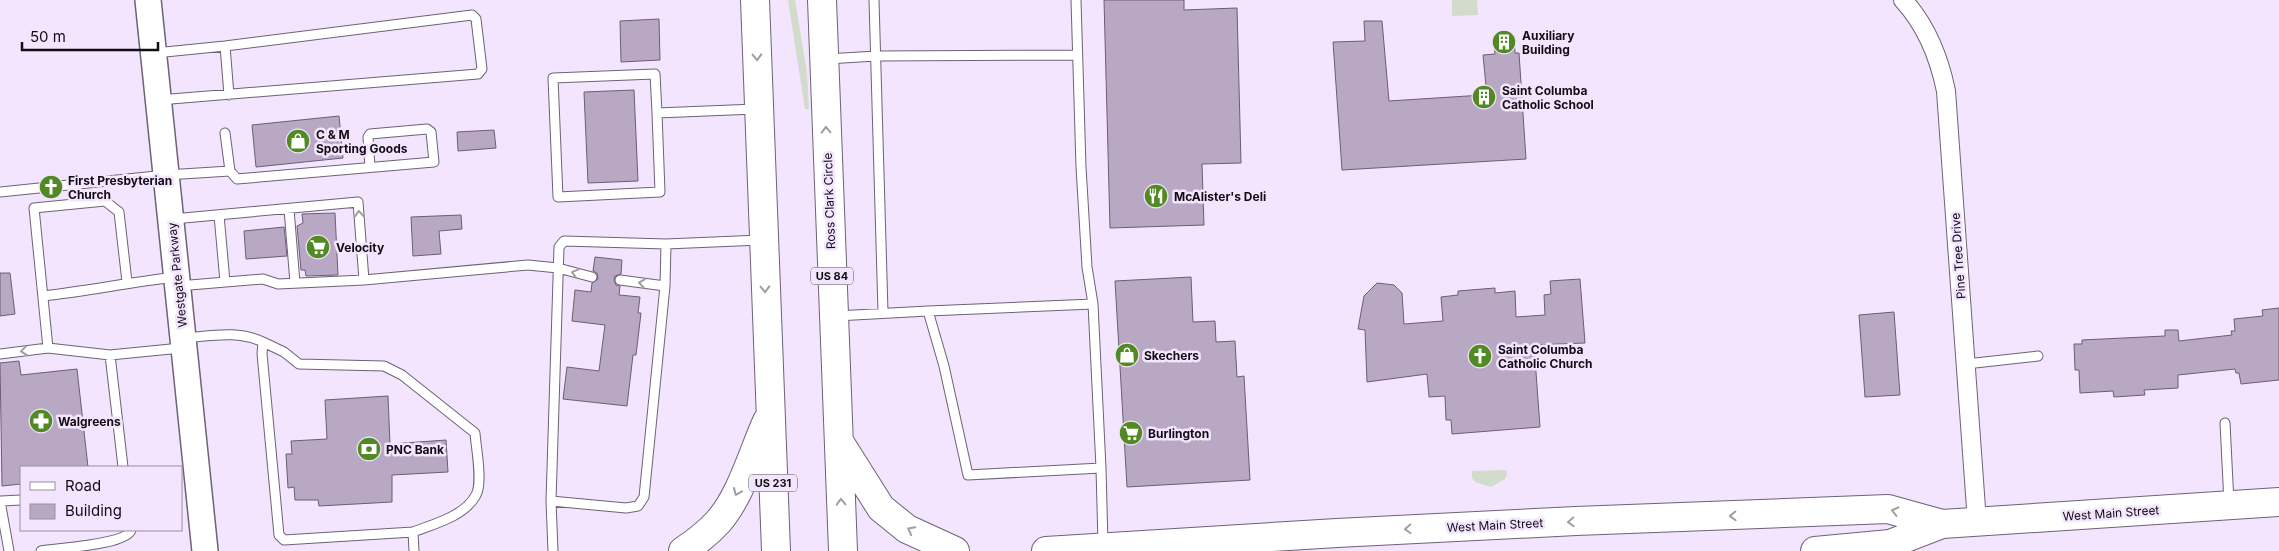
<svg xmlns="http://www.w3.org/2000/svg" width="2279" height="551" viewBox="0 0 2279 551" font-family="Inter,sans-serif">
<style>
.green{fill:#d1dccb}
.building{fill:#b8a8c4;stroke:#6b5f73}
.lines{fill:none;stroke-linecap:round;stroke-linejoin:round}
.lane-casing{stroke:#6e6276;stroke-width:11}
.street-casing{stroke:#6e6276;stroke-width:20}
.secondary-casing{stroke:#6e6276;stroke-width:28}
.primary-casing{stroke:#6e6276;stroke-width:30}
.highway-casing{stroke:#6e6276;stroke-width:30}
.lane{stroke:#fff;stroke-width:9}
.street{stroke:#fff;stroke-width:18}
.secondary{stroke:#fff;stroke-width:25}
.primary{stroke:#fff;stroke-width:28}
.highway{stroke:#fff;stroke-width:28}
.oneway{stroke:#a09ea1}
.labels{text-anchor:middle;dominant-baseline:central;stroke-width:5;stroke-linejoin:round;paint-order:stroke}
.shield{fill:#f3e5fd;stroke:#564e5b;stroke-width:1}
.shield-label{font-size:11px;font-weight:bold;fill:#120d15}
.poi-label{font-size:12px;font-weight:bold;fill:#120d15;stroke:#f3e5fd;text-anchor:start}
.street-label{font-size:12px;fill:#120d15;stroke:#f3e5fd}
</style>
<rect width="100%" height="100%" fill="#f3e5fd"/>
<path class="green" d="M788,0H795L807,73L809,109H805Z
M1452,0H1477L1478,15L1452,16Z
M1506,470L1507,474L1505,479L1491,487L1475,482L1472,478V471Z"/>
<path class="building" d="M1104,0H1184V10L1237,8L1241,163L1202,164L1204,225L1110,228Z
M659,19L660,60L621,62L620,21Z
M1364,21H1382L1389,101L1483,95L1482,86H1486L1483,55L1495,54L1494,37L1514,36L1515,53H1519L1526,159L1342,170L1333,42L1365,41Z
M634,90L638,181L588,183L584,92Z
M339,116L343,158L256,167L252,125Z
M494,130L496,148L458,151L457,132Z
M335,213L338,275L306,276L305,270H301L297,226L303,223L302,214Z
M461,215L462,229L439,231L441,254L413,256L411,217Z
M284,227L287,256L246,259L244,231Z
M595,257L622,260L621,274L615,276L614,280L616,285L620,286L619,295L640,297L638,313H641L636,355H633L627,406L563,399L567,367L599,371L605,325L572,321L575,290L591,292L592,283L598,279L597,273L593,271Z
M0,273H10L15,314L0,316Z
M1191,277L1193,322L1215,321L1216,342L1235,341L1237,377L1244,376L1250,480L1127,487L1115,281Z
M1580,279L1585,343L1534,345L1540,427L1452,434L1451,420H1446L1445,396L1429,397L1427,374L1367,382L1365,330L1358,329L1364,296L1377,283L1394,285L1402,293L1404,324L1443,321L1441,297L1458,295V291L1495,288V293L1515,291L1516,317L1545,315L1544,295L1551,294L1550,281Z
M2279,308V380L2241,384L2239,373H2236L2235,369L2178,375V388L2144,390L2145,395L2114,397L2113,391L2080,393L2079,370H2075L2074,344H2082V340L2165,336V330H2178L2179,341L2232,335L2231,331H2235L2234,319L2263,316L2262,310Z
M1894,312L1900,395L1865,397L1859,315Z
M19,361L21,375L77,369L88,467H21V484L2,486L0,363Z
M388,396L390,444L446,440L448,472L392,475V502L319,506L318,500H295L294,487L288,488L286,454H292L291,441L327,439L325,400Z"/>
<g class="lines">
<g class="lane-casing">
<path id="lane" d="M874,0L883,312
M1076,0L1081,167L1087,267L1093,304L1101,468L1103,544
M225,46L229,95
M155,53L225,46L472,15L476,19L482,69L478,74L159,100
M827,59L876,56L1077,55
M657,113L660,192L558,197L553,78L655,74L657,113L756,109
M230,171L237,179L434,162L431,132L427,129L370,134L368,137L370,167
M0,192L166,175L230,171L225,133
M289,209L295,283
M219,215L225,282
M173,219L358,202L364,280
M620,280L665,286
M178,286L263,279L278,284L364,280L528,265L558,268L592,277
M43,296C88,291 131,282 176,277
M928,311L1093,304
M836,316L928,311L944,366L968,475L1101,468
M184,338C211,336 238,330 263,342L262,354L279,535L284,540L413,532L414,551
M263,342L284,352L299,364L384,366L402,375L475,433C476,448 483,482 476,495C465,516 434,524 413,532
M48,348L34,208L105,201L119,212L127,282
M0,354L48,348L110,355L181,348
M110,355L123,467
M1966,364L2038,356
M2225,423L2229,503
M0,501L9,551
M1,501L21,500
M551,501L559,247L564,241L666,244
M41,551C57,548 126,545 131,530
M553,551L551,501L626,508L638,506L644,497L665,286L666,244L761,240"/>
</g>
<g class="street-casing">
<path id="street" d="M1903,0C1927,26 1939,57 1946,91L1977,522"/>
</g>
<g class="secondary-casing">
<path id="secondary" d="M148,0L205,551"/>
</g>
<g class="primary-casing">
<path id="primary" d="M1046,551L1337,533L1576,521L1888,509L1942,524L2279,502
M1815,551L1890,544L1942,524"/>
</g>
<g class="highway-casing">
<path id="highway" d="M755,0L776,551
M822,0L843,551
M840,443L881,508L907,529L955,551
M683,551C695,543 708,533 718,522C741,496 753,452 767,421"/>
</g>
<use href="#lane" class="lane"/>
<use href="#street" class="street"/>
<use href="#secondary" class="secondary"/>
<use href="#primary" class="primary"/>
<use href="#highway" class="highway"/>
</g>
<defs><path id="oneway-chevron" d="M-2-3.5L2.5 0L-2 3.5" fill="none" stroke-width="1.6" stroke-linecap="round" stroke-linejoin="round" transform="scale(1.25)"/></defs>
<g class="oneway">
<use href="#oneway-chevron" transform="translate(757 57) rotate(88)"/>
<use href="#oneway-chevron" transform="translate(826 130) rotate(-92)"/>
<use href="#oneway-chevron" transform="translate(359 214) rotate(-94)"/>
<use href="#oneway-chevron" transform="translate(575 273) rotate(-165)"/>
<use href="#oneway-chevron" transform="translate(642 283) rotate(-172)"/>
<use href="#oneway-chevron" transform="translate(765 289) rotate(88)"/>
<use href="#oneway-chevron" transform="translate(24 351) rotate(173)"/>
<use href="#oneway-chevron" transform="translate(737 492) rotate(113)"/>
<use href="#oneway-chevron" transform="translate(841 502) rotate(-92)"/>
<use href="#oneway-chevron" transform="translate(1895 511) rotate(-166)"/>
<use href="#oneway-chevron" transform="translate(1733 516) rotate(178)"/>
<use href="#oneway-chevron" transform="translate(1571 522) rotate(177)"/>
<use href="#oneway-chevron" transform="translate(1408 529) rotate(177)"/>
<use href="#oneway-chevron" transform="translate(911 530) rotate(-152)"/>
</g>
<defs>
<g id="building-disc" transform="scale(1.25)"><circle r="9.5" fill="#518923" stroke="#f3e5fd"/><path d="M-4-6H4V6H1V3H-1V6H-4ZM-2.5-4.3h1.7v1.8h-1.7ZM.8-4.3h1.7v1.8H.8ZM-2.5-1h1.7V.8h-1.7ZM.8-1h1.7V.8H.8Z" fill="#fff"/></g>
<g id="shop-disc" transform="scale(1.25)"><circle r="9.5" fill="#518923" stroke="#f3e5fd"/><path d="M-5-2.5h2.3a2.7 3.5 0 0 1 5.4 0H5L5.5 6h-11ZM-1.5-2.5h3a1.5 2.3 0 0 0-3 0Z" fill="#fff"/></g>
<g id="church-disc" transform="scale(1.25)"><circle r="9.5" fill="#518923" stroke="#f3e5fd"/><path d="M-1.2-6h2.4v3.5h3.3v2.4h-3.3V6h-2.4V-.1h-3.3v-2.4h3.3Z" fill="#fff"/></g>
<g id="restaurant-disc" transform="scale(1.25)"><circle r="9.5" fill="#518923" stroke="#f3e5fd"/><path d="M-5-6h1v4h1v-4h1v4h1v-4h1v5L-1.5 .5V6h-2V.5L-5-1ZM5-6V6H3V1.5H1.5Q1.5-4 5-6Z" fill="#fff"/></g>
<g id="supermarket-disc" transform="scale(1.25)"><circle r="9.5" fill="#518923" stroke="#f3e5fd"/><path d="M-6-5.5h2.5l.6 2H6L4.5 2H-2.5L-4.4-4H-6ZM-1.5 3.2a1.3 1.3 0 1 0 .1 0ZM3 3.2a1.3 1.3 0 1 0 .1 0Z" fill="#fff"/></g>
<g id="pharmacy-disc" transform="scale(1.25)"><circle r="9.5" fill="#518923" stroke="#f3e5fd"/><path d="M-2-6h4v4h4v4h-4v4h-4v-4h-4v-4h4Z" fill="#fff"/></g>
<g id="bank-disc" transform="scale(1.25)"><circle r="9.5" fill="#518923" stroke="#f3e5fd"/><path d="M-6-4H6V4H-6ZM0-2.3a2.3 2.3 0 1 0 0 4.6a2.3 2.3 0 1 0 0-4.6Z" fill="#fff"/></g>
</defs>
<g fill-rule="evenodd">
<use href="#building-disc" x="1504" y="42"/>
<use href="#building-disc" x="1484" y="97"/>
<use href="#shop-disc" x="298" y="141"/>
<use href="#church-disc" x="51" y="187"/>
<use href="#restaurant-disc" x="1156" y="196"/>
<use href="#supermarket-disc" x="318" y="247"/>
<use href="#shop-disc" x="1127" y="355"/>
<use href="#church-disc" x="1480" y="356"/>
<use href="#pharmacy-disc" x="41" y="421"/>
<use href="#supermarket-disc" x="1131" y="433"/>
<use href="#bank-disc" x="369" y="449"/>
</g>
<g class="labels">
<g class="shield">
<rect x="811" y="267.5" width="42" height="17" rx="4"/>
<rect x="749" y="474.5" width="48" height="17" rx="4"/>
</g>
<g class="shield-label">
<text x="832" y="276">US 84</text>
<text x="773" y="483">US 231</text>
</g>
<g class="poi-label">
<text x="1522" y="35">Auxiliary<tspan x="1522" dy="14">Building</tspan></text>
<text x="1502" y="90">Saint Columba<tspan x="1502" dy="14">Catholic School</tspan></text>
<text x="316" y="134">C &amp; M<tspan x="316" dy="14">Sporting Goods</tspan></text>
<text x="68" y="180">First Presbyterian<tspan x="68" dy="14">Church</tspan></text>
<text x="1174" y="196">McAlister's Deli</text>
<text x="336" y="247">Velocity</text>
<text x="1498" y="349">Saint Columba<tspan x="1498" dy="14">Catholic Church</tspan></text>
<text x="1144" y="355">Skechers</text>
<text x="58" y="421">Walgreens</text>
<text x="1148" y="433">Burlington</text>
<text x="386" y="449">PNC Bank</text>
</g>
<g class="street-label">
<text transform="translate(829 201) rotate(-92)">Ross Clark Circle</text>
<text transform="translate(1958 256) rotate(-94)">Pine Tree Drive</text>
<text transform="translate(177 275) rotate(-96)">Westgate Parkway</text>
<text transform="translate(2111 513) rotate(-4)">West Main Street</text>
<text transform="translate(1495 525) rotate(-3)">West Main Street</text>
</g>
</g>
<rect x="20" y="466" width="162" height="65" fill="#f3e5fd" stroke="#998fa0"/>
<rect x="30" y="482" width="25" height="8" fill="#ffffff" stroke="#998fa0"/>
<text x="65" y="491" font-size="15" fill="#120d15">Road</text>
<rect x="30" y="504" width="25" height="15" fill="#b8a8c4" stroke="#998fa0"/>
<text x="65" y="516" font-size="15" fill="#120d15">Building</text>
<path d="M22 42v8h136v-8" fill="none" stroke="#120d15" stroke-width="2.5"/>
<text x="30" y="42" font-size="15" fill="#120d15" stroke="#f3e5fd" stroke-width="4" paint-order="stroke">50 m</text>
</svg>
